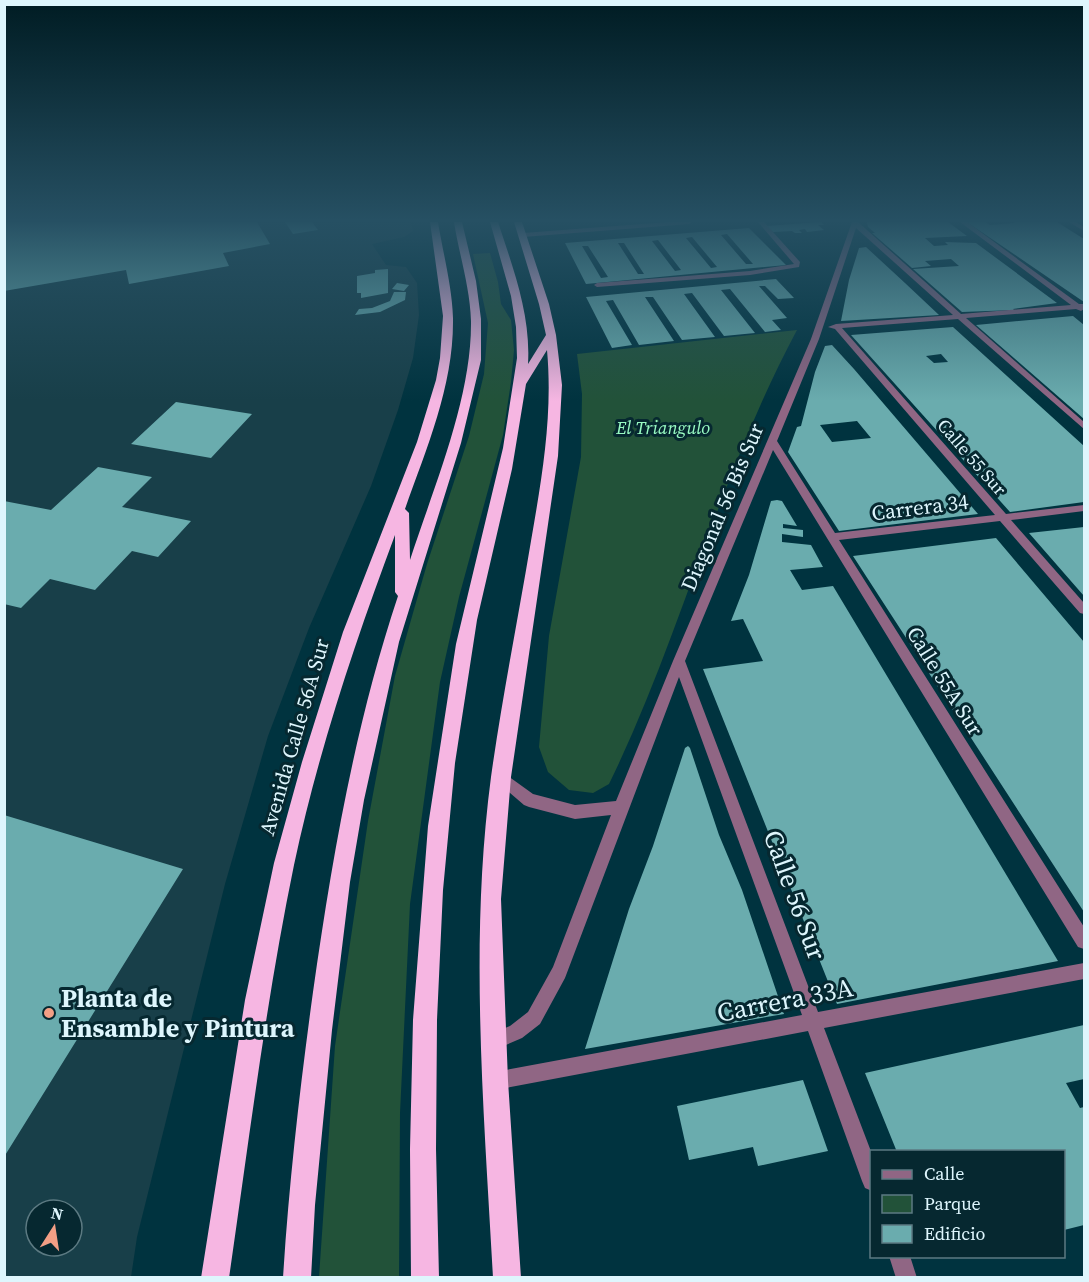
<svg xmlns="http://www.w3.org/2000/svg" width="1089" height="1282" viewBox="0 0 1089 1282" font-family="'Source Serif 4',serif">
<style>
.built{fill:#183f49;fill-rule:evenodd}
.green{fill:#225239}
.building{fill:#6aacae;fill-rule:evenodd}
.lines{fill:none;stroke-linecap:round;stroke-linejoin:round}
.minor{fill:#906684;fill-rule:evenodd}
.trunk{fill:#f6b6e2;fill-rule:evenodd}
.poi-dot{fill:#f39f85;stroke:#062830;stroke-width:2}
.labels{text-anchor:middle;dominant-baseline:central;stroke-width:6;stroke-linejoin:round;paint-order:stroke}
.far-park-label{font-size:18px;font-style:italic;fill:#99fbc3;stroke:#062830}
.far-street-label{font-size:18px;fill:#def6fd;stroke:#062830}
.street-label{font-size:21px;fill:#def6fd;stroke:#062830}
.near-street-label{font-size:26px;fill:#def6fd;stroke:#062830}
.near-poi-label{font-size:26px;font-weight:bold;fill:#def6fd;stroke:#062830;text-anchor:start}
</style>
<rect width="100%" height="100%" fill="#00333f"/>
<path class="built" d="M5,222H411L413,231L404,237L372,244L386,265L406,267L417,283L419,315L413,358L398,410L371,486L309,628L268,736L225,884L137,1237L131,1277L5,1278ZM36,1210H72V1246H36Z"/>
<path class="green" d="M490,253L498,282L501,304L511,320L514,350L511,382L503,435L459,597L440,682L410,904L400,1113L399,1277H319L335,1046L368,821L395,676L427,564L469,436L484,374L488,323L473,254Z
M797,330C719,475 681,637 609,784L593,793L569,790L548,772L539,747L549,636L581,457L582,394L577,354Z"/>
<path class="building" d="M4,222H257L270,244L223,253L229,266L129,284L126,270L4,291Z
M285,222H312L318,230L293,234Z
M821,222L824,225H818L824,230L807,232L805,229L799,230L802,233H795L792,231L773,232L766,226Z
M867,222H948L967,236L925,238L934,246L948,245L945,242L976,243L1057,303L1013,309L1014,310L962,312L913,269L959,266L951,259L925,261L931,266L912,268L872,233H875L868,227Z
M967,222H985L990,225L1015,223L1013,222H1057L1084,239V302Z
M749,228L786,265L586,284L565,243ZM727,234L753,264H746L721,235ZM692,237L717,267L711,268L686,238ZM658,240L681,270L675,271L652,241ZM618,243H624L644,274H638ZM582,246H588L608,277L601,278Z
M866,247L905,283L939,315L841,321L849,280L859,248Z
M388,269V293L361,298V293H357V276L375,273V270Z
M776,279L794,298L778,299L765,286H759L787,318L772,320L781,330L765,332L730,289L721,290L755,333L724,336L692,293L684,294L715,337L682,340L653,297H645L674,341L639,345L613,300L606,301L632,345L612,348L586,297Z
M397,283L409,285L404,291L392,289Z
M394,292H406L405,300L380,312L355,315L359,309L372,308L390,301Z
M1073,316L1084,325V419L976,325Z
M953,327L1084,446V502L1010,512L851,335ZM941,354L948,362L934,363L926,356Z
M832,345L854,369L978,514L839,531L788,452L797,427L801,426L815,372L825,346ZM857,421L871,438L832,442L820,425Z
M176,402L252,414L211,458L131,444Z
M98,467L152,477L122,507L191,521L158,557L132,551L95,590L50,579L21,608L4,604V501L51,510Z
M777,500L782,501L797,526L783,524V528L803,530V537L782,534V542L811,545L823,567L790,570L802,590L833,586L1058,961L837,1004L703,669L763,661L743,619L731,621L749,575L771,501Z
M1084,527V596L1029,533Z
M996,538L1084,642V912L853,556Z
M688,746L690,748L719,835L742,890L784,1014L585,1049L629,909L653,846L685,748Z
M4,815L183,869L4,1157Z
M1084,1025V1079L1066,1083L1080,1108L1084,1107V1225L1064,1230V1152H897L865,1073Z
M803,1080L828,1151L758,1166L753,1147L689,1160L677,1106Z"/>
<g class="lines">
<path class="minor" d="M668,222H692L689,224L523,237L520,235L523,233Z
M758,222H764L800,262L799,267L750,275L597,287L594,285L597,283L750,271L794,264Z
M852,222H858L961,314L1071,305L960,222H967L1079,304H1084V309L1081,311L1076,309L966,318L1084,422V429L958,319L842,328L1006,514L1084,505V511L1011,520L1084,603V614L1080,613L1000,521L839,540L1084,927V949L1078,947L773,450L685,661L818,1012L1084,963V979L824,1028L872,1154V1191L865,1188L862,1181L808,1031L495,1090L489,1087L486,1081L489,1075L495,1072L802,1015L679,677L565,978L540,1024L522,1038L494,1050L488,1047L485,1041L488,1035L510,1026L528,1012L553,967L611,815L575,819L529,807L524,805L496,781L494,777L496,773L501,771L533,794L575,805L616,801L673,661L811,339ZM856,228L953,315L836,324L828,327L835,329L995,515L835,533L777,441L819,339Z
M1069,222H1076L1084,227V231Z
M889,1256H910L917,1278H896Z"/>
<path class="trunk" d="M430,222H438C443,253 452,286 453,318C454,385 427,447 405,509L409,513L410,560C434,486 472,398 471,321C470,287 459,254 454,222H462L476,281L481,319V360L461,443L399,642L364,800L350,882L332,1030L315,1205L311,1278H283C289,1182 300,1087 313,992C332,858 355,725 398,596L395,592V535C355,642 318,752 294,865C266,1001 249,1140 229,1278H201L245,1000L274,863L302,762L343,632L417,442L436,380L440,358L443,316Z
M490,222H498C513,268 531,315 528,364L546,335L539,304L514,222H522L549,304L556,335L562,385L558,456L511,777L501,899L508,1081L521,1278H493C484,1111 469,943 491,777C502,698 518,619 531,541C542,477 553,415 547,350L526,384L512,469L477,620L455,763L443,890L437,1020L436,1149L439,1278H411L410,1149L413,1020L428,826L456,644L503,448L517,358L516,327L511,296Z"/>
</g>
<linearGradient id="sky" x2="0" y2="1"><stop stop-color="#001c23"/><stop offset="0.55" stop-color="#265063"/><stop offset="1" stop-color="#265063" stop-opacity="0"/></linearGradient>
<rect width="1089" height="401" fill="url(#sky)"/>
<circle class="poi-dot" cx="49" cy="1013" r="6"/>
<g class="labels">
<g class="far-park-label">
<text x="663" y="427">El Triangulo</text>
</g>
<g class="far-street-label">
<text transform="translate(972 457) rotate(49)">Calle 55 Sur</text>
</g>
<g class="street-label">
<text transform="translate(722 507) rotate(-67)">Diagonal 56 Bis Sur</text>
<text transform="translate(920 507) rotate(-7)">Carrera 34</text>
<text transform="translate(945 681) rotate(58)">Calle 55A Sur</text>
<text transform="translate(294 737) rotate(-74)">Avenida Calle 56A Sur</text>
</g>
<g class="near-street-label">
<text transform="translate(795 895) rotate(70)">Calle 56 Sur</text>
<text transform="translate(785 1000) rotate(-11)">Carrera 33A</text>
</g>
<g class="near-poi-label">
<text x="61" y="998">Planta de<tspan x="61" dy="30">Ensamble y Pintura</tspan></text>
</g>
</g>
<rect width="1089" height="1282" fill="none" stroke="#def6fd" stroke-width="12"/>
<rect x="870" y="1150" width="195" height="108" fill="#062830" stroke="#5c7a82" stroke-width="1.5"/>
<rect x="882" y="1170" width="30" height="9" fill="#906684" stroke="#5c7a82" stroke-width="1.5"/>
<text x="924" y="1180" font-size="18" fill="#def6fd">Calle</text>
<rect x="882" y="1195" width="30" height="18" fill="#225239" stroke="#5c7a82" stroke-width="1.5"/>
<text x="924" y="1210" font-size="18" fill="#def6fd">Parque</text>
<rect x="882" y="1225" width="30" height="18" fill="#6aacae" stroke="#5c7a82" stroke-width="1.5"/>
<text x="924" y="1240" font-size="18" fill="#def6fd">Edificio</text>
<g transform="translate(54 1228) rotate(12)"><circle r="28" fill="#062830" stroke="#5c7a82" stroke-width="1.5"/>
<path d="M0-4.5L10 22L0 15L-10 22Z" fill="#f39f85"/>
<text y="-9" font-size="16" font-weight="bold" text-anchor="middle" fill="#def6fd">N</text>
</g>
</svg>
